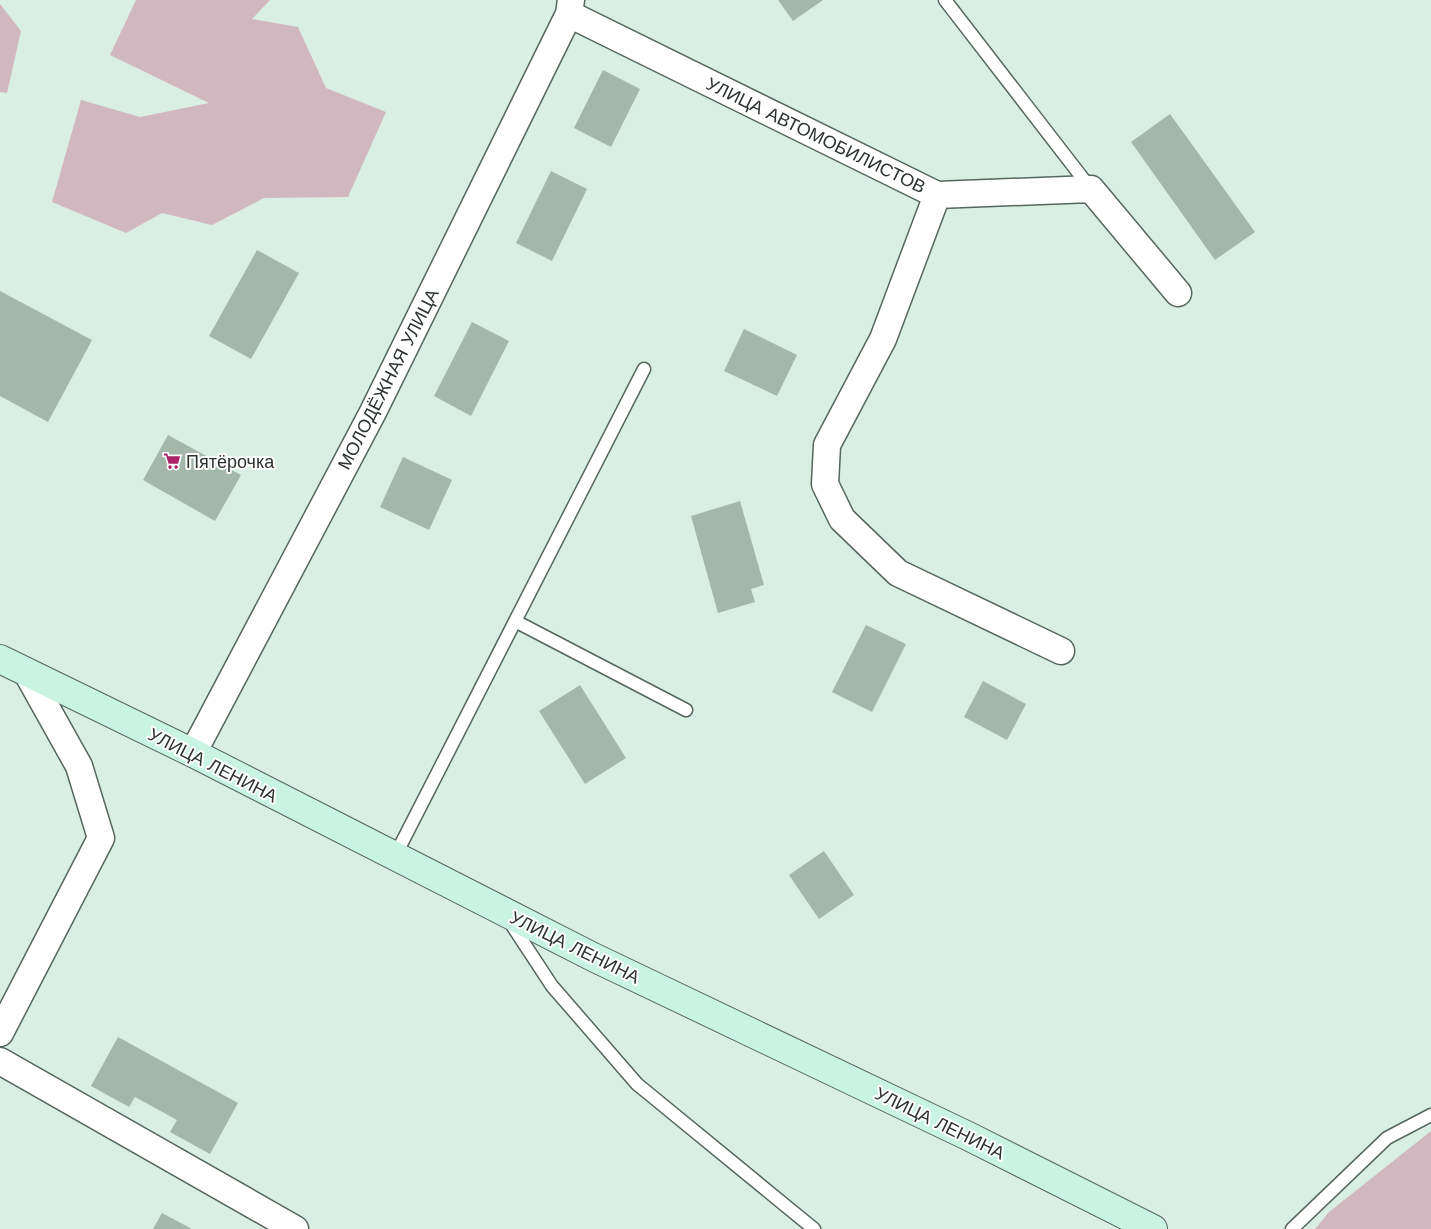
<svg xmlns="http://www.w3.org/2000/svg" width="1431" height="1229" viewBox="0 0 1431 1229" font-family="'Work Sans',sans-serif">
<style>
.green{fill:#d1b8c0}
.building{fill:#a3b7ab}
.lines{fill:none;stroke-linecap:round;stroke-linejoin:round}
.service-casing{stroke:#55675d;stroke-width:15}
.minor-casing{stroke:#55675d;stroke-width:29}
.secondary-casing{stroke:#55675d;stroke-width:30}
.service{stroke:#fff;stroke-width:12}
.minor{stroke:#fff;stroke-width:26}
.secondary{stroke:#c9f4e1;stroke-width:28}
.labels{text-anchor:middle;dominant-baseline:central;stroke-width:4;stroke-linejoin:round;paint-order:stroke}
.street-label{font-size:18px;fill:#2c3430;stroke:#fff}
.poi-label{font-size:18px;fill:#2c3430;stroke:#fff;text-anchor:start}
</style>
<rect width="100%" height="100%" fill="#daefe3"/>
<path class="green" d="M136,0H270L252,19L298,27L326,88L386,112L348,197L264,198L212,225L162,213L126,233L52,202L81,100L140,117L209,103L110,55Z
M0,4L21,31L7,93L0,92Z
M1431,1131V1229H1315L1329,1212Z"/>
<path class="building" d="M778,0H823L793,21Z
M603,70L640,89L611,147L574,128Z
M1170,114L1255,232L1215,260L1131,142Z
M551,171L587,189L552,261L516,243Z
M257,250L299,273L251,359L209,336Z
M0,291L92,340L48,422L0,396Z
M472,322L509,341L471,416L434,396Z
M744,329L797,355L777,396L724,371Z
M168,435L241,475L215,521L143,480Z
M403,457L452,480L429,530L380,507Z
M740,501L764,585L751,589L755,602L718,613L691,516Z
M866,625L906,644L872,712L832,692Z
M983,681L1026,704L1007,740L964,717Z
M580,685L626,758L585,784L539,711Z
M824,851L854,895L819,919L789,875Z
M118,1037L238,1103L210,1154L170,1132L177,1120L135,1097L129,1107L91,1086Z
M162,1213L192,1229H153Z"/>
<g class="lines">
<g class="service-casing">
<path id="service" d="M945,0L1091,189
M515,621L686,710
M395,856L644,369
M508,919L552,986L637,1084L814,1229
M1292,1229L1387,1138L1431,1115"/>
</g>
<g class="minor-casing">
<path id="minor" d="M569,14L937,195L1091,189L1178,293
M937,195L883,339L827,445L825,484L842,519L898,573L1061,651
M193,753L373,412L569,14L571,0
M0,1033L101,838L79,766L27,673
M0,1061L295,1229"/>
</g>
<g class="secondary-casing">
<path id="secondary" d="M0,659L193,753L593,957L968,1136L1153,1229"/>
</g>
<use href="#service" class="service"/>
<use href="#minor" class="minor"/>
<use href="#secondary" class="secondary"/>
</g>
<defs>
<g id="supermarket-bare" transform="scale(1.35)"><path d="M-6-5.5h2.5l.6 2H6L4.5 2H-2.5L-4.4-4H-6ZM-1.5 3.2a1.3 1.3 0 1 0 .1 0ZM3 3.2a1.3 1.3 0 1 0 .1 0Z" fill="#ab2367" stroke="#fff" stroke-width="2.5" paint-order="stroke"/></g>
</defs>
<g fill-rule="evenodd">
<use href="#supermarket-bare" x="172" y="461"/>
</g>
<g class="labels">
<g class="street-label">
<text transform="translate(816 135) rotate(26)">УЛИЦА АВТОМОБИЛИСТОВ</text>
<text transform="translate(388 379) rotate(-63)">МОЛОДЁЖНАЯ УЛИЦА</text>
<text transform="translate(213 765) rotate(27)">УЛИЦА ЛЕНИНА</text>
<text transform="translate(575 947) rotate(26)">УЛИЦА ЛЕНИНА</text>
<text transform="translate(940 1123) rotate(26)">УЛИЦА ЛЕНИНА</text>
</g>
<g class="poi-label">
<text x="186" y="461">Пятёрочка</text>
</g>
</g>
</svg>
